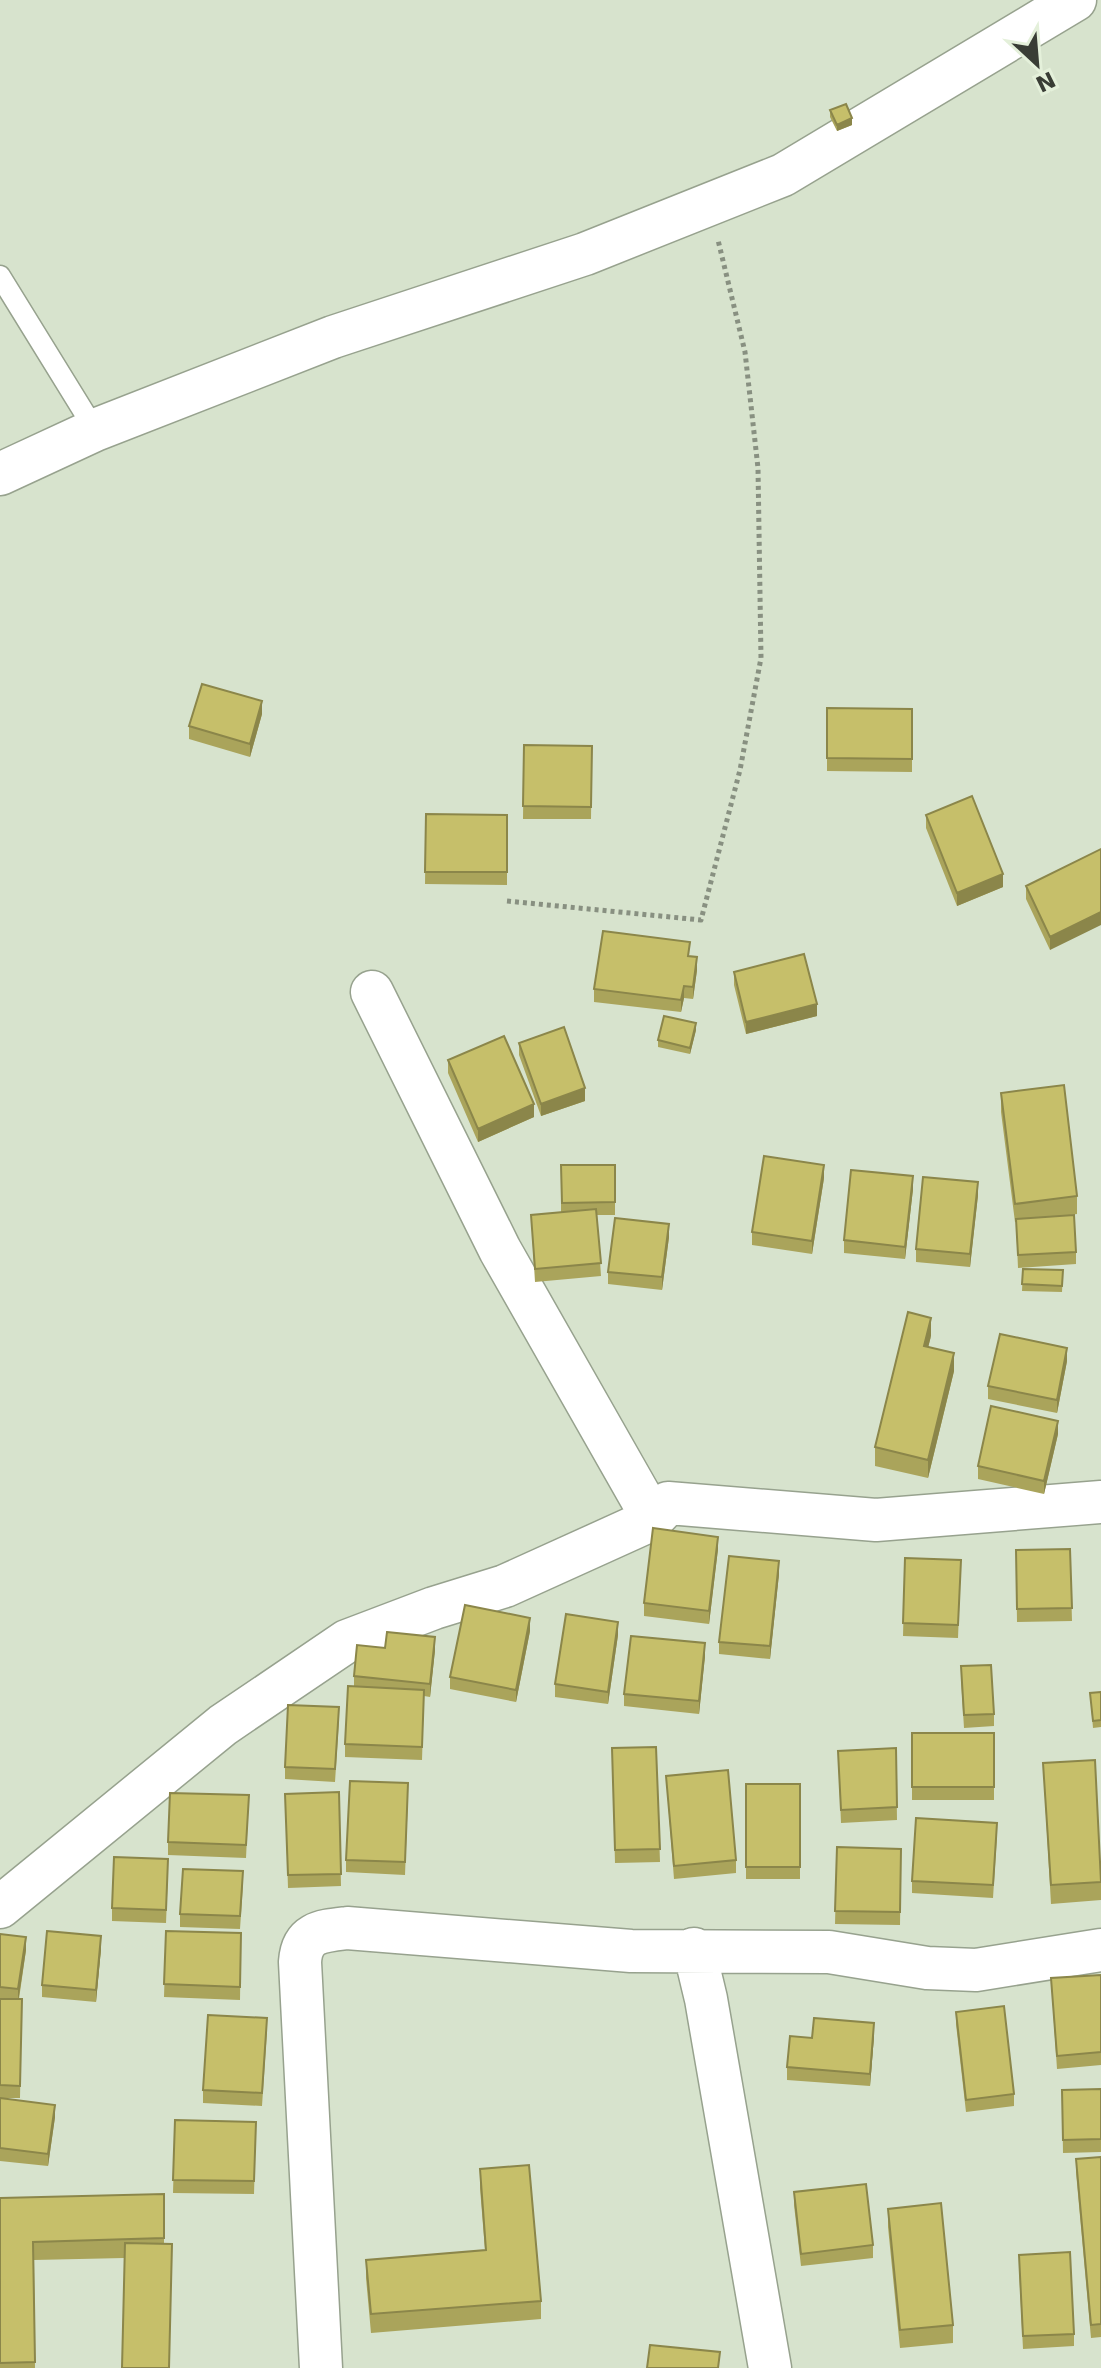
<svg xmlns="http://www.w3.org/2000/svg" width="1101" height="2368" viewBox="0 0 1101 2368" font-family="'DejaVu Sans',sans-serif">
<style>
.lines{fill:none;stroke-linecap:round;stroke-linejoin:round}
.lane-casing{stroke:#97a28e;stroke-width:23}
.street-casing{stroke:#97a28e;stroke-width:45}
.path{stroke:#889081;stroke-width:5;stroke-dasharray:4 4;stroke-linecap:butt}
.lane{stroke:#fff;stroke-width:20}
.street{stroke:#fff;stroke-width:42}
.wall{fill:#aaa45b}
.shaded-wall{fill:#8b864a}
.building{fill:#c6bf6a;stroke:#8b864a;stroke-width:2}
</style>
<rect width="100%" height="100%" fill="#d7e3cd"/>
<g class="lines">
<g class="lane-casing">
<path id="lane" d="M0,276L95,430"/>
</g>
<g class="street-casing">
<path id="street" d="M0,474L95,430L333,337L585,254L783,175L1075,0
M372,992L500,1250L653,1519
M0,1907L223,1725L347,1641L434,1608L505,1586L653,1519L668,1503L876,1520L1101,1502
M694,1949L706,1999L770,2368
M321,2368L300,1962C302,1932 321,1931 347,1928L631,1951L829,1952L927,1968L976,1970L1101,1950"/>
</g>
<path class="path" d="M507,901L701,920L740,770L761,658L758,468L745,352L718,240"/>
<use href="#lane" class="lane"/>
<use href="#street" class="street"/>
</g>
<path class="wall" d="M830,110L852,125L837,131L830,117Z
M827,708L912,709V772L827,771Z
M262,714L250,757L189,739V726Z
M524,745L592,746L591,819H523Z
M426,814L507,815V885L425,884Z
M926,815L1003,887L957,906L926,828Z
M1101,849L1050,950L1026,899V886Z
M690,956L697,970L693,999L684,998L681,1012L594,1002V989Z
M734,972L817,1016L746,1034L734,985Z
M696,1030L690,1054L658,1047V1040Z
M519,1043L585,1101L541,1116L519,1055Z
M448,1060L534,1117L478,1142L448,1073Z
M1001,1093L1077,1196V1214L1070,1215L1076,1252V1264L1018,1268L1016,1222H1015L1001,1112Z
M561,1165H615V1215H597L601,1276L535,1282L531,1215L561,1212Z
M824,1178L812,1254L752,1245V1232Z
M913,1189L905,1259L844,1253V1240Z
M978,1195L970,1267L916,1262V1249Z
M669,1237L662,1290L608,1284V1272Z
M1023,1269L1063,1270L1062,1292L1022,1291Z
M931,1336L928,1347L954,1371L928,1478L875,1466V1447Z
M1067,1361L1057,1413L988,1399V1386Z
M1058,1434L1044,1494L978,1479V1466Z
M718,1549L709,1624L644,1616V1603Z
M1070,1549L1072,1621L1017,1622L1016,1550Z
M905,1558L961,1560L958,1638L903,1636Z
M779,1574L770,1659L719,1654V1642Z
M530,1631L516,1702L450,1689V1677Z
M618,1635L608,1704L555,1697V1684Z
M385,1648L435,1650L430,1697L424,1696L422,1760L345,1757V1744L354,1687V1676Z
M705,1656L699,1714L624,1706V1694Z
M961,1679L994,1714V1726L964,1728Z
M1101,1692V1727L1093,1728L1090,1693Z
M339,1720L335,1782L285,1779V1767Z
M912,1733H994V1800H912Z
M656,1747L660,1862L615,1863L612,1748Z
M896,1748L897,1820L841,1823L838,1751Z
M1043,1763L1101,1864V1900L1051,1904Z
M666,1776L736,1860V1873L674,1879Z
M746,1784H800V1879H746Z
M339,1792L341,1886L288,1888L285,1794Z
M249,1795L246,1858L168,1855V1842Z
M408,1796L405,1875L346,1872V1860Z
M997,1836L993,1898L912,1893V1881Z
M837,1847L901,1849L900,1925L835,1924Z
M168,1872L166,1923L112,1921V1908Z
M243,1884L240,1929L180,1927V1914Z
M166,1931L241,1933L240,2000L164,1997Z
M0,1934L26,1950L19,1999H22L20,2098H5L55,2117L48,2166L0,2161Z
M101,1949L96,2002L42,1997V1985Z
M1101,1975V2065L1057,2069L1051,1978Z
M956,2012L1014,2094V2106L966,2112L956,2024Z
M267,2031L262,2106L203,2103V2090Z
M874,2036L870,2086L787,2080V2067L812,2038Z
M1101,2089V2152L1063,2153L1062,2090Z
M175,2120L256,2122L254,2194L173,2193Z
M1101,2157V2337L1091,2338L1076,2172V2159Z
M480,2169L541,2301V2319L371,2333L366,2278V2260L485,2250L480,2188Z
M794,2192L873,2245V2258L801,2266L794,2205Z
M164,2194V2244L124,2258L34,2260L35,2368H0V2198Z
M888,2209L953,2325V2343L900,2348L888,2227Z
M1019,2268L1074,2334V2346L1023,2349Z"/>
<path class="shaded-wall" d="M852,118V125L837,131V125Z
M262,701V714L250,757V744Z
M1003,874V887L957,906V893Z
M1101,912V925L1050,950V937Z
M697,957V970L693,999V987Z
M684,986V998L681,1012V1000Z
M817,1004V1016L746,1034V1022Z
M696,1023V1030L690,1054V1048Z
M585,1088V1101L541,1116V1104Z
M534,1104V1117L478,1142V1129Z
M824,1165V1178L812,1254V1241Z
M913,1176V1189L905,1259V1247Z
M978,1182V1195L970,1267V1254Z
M669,1224V1237L662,1290V1277Z
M931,1318V1336L924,1364V1346Z
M1067,1348V1361L1057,1413V1400Z
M954,1353V1371L928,1478V1460Z
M1058,1421V1434L1044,1494V1481Z
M718,1537V1549L709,1624V1611Z
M779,1561V1574L770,1659V1646Z
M530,1618V1631L516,1702V1690Z
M618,1622V1635L608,1704V1692Z
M435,1637V1650L430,1697V1684Z
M705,1643V1656L699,1714V1701Z
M101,1936V1949L96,2002V1990Z
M26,1937V1950L18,2002V1989Z
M874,2023V2036L870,2086V2074Z
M55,2105V2117L48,2166V2154Z"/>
<path class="building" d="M846,104L852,118L837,125L830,110Z
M202,684L262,701L250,744L189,726Z
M827,708L912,709V759L827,758Z
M524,745L592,746L591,807L523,806Z
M972,796L1003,874L957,893L926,815Z
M426,814L507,815V872H425Z
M1101,849V912L1050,937L1026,886Z
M603,931L690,942L688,956L697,957L693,987L684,986L681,1000L594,989Z
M804,954L817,1004L746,1022L734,972Z
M664,1016L696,1023L690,1048L658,1040Z
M564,1027L585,1088L541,1104L519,1043Z
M504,1036L534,1104L478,1129L448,1060Z
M1064,1085L1077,1196L1015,1204L1001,1093Z
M764,1156L824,1165L812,1241L752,1232Z
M561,1165H615V1202L562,1203Z
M851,1170L913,1176L905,1247L844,1240Z
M923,1177L978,1182L970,1254L916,1249Z
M596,1209L601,1263L535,1269L531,1215Z
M1074,1215L1076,1252L1018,1255L1016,1219Z
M615,1218L669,1224L662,1277L608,1272Z
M1023,1269L1063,1270L1062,1286L1022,1284Z
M908,1312L931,1318L924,1346L954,1353L928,1460L875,1447Z
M1000,1334L1067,1348L1057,1400L988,1386Z
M991,1406L1058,1421L1044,1481L978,1466Z
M653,1528L718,1537L709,1611L644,1603Z
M1070,1549L1072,1608L1017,1609L1016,1550Z
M729,1556L779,1561L770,1646L719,1642Z
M905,1558L961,1560L958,1625L903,1623Z
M465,1605L530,1618L516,1690L450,1677Z
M566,1614L618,1622L608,1692L555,1684Z
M387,1632L435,1637L430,1684L354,1676L357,1645L385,1648Z
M631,1636L705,1643L699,1701L624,1694Z
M991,1665L994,1714L964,1715L961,1666Z
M348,1686L424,1690L422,1747L345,1744Z
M1101,1692V1720L1093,1721L1090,1693Z
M288,1705L339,1707L335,1769L285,1767Z
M912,1733H994V1787H912Z
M656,1747L660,1849L615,1850L612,1748Z
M896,1748L897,1807L841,1810L838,1751Z
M1095,1760L1101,1882L1051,1885L1043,1763Z
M728,1770L736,1860L674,1866L666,1776Z
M350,1781L408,1783L405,1862L346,1860Z
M746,1784H800V1867H746Z
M339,1792L341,1874L288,1875L285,1794Z
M170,1793L249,1795L246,1845L168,1842Z
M916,1818L997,1823L993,1885L912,1881Z
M837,1847L901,1849L900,1912L835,1911Z
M114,1857L168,1859L166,1910L112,1908Z
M183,1869L243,1871L240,1916L180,1914Z
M47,1931L101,1936L96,1990L42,1985Z
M166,1931L241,1933L240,1987L164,1984Z
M0,1934L26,1937L18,1989L0,1987Z
M1101,1975V2052L1057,2056L1051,1978Z
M0,1999H22L20,2086L0,2085Z
M1004,2006L1014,2094L966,2100L956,2012Z
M208,2015L267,2018L262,2093L203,2090Z
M814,2018L874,2023L870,2074L787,2067L790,2036L812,2038Z
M1101,2089V2139L1063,2140L1062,2090Z
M0,2098L55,2105L48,2154L0,2148Z
M175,2120L256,2122L254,2181L173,2180Z
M1101,2157V2324L1091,2325L1076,2159Z
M529,2165L541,2301L371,2314L366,2260L486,2250L480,2169Z
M866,2184L873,2245L801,2254L794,2192Z
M164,2194V2238L33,2242L35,2362L0,2363V2198Z
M941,2203L953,2325L900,2330L888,2209Z
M125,2243L172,2244L169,2368H122Z
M1070,2252L1074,2334L1023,2336L1019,2255Z
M650,2345L720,2352L718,2368H647Z"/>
<g transform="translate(1037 64) rotate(154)" stroke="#e4f0da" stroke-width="6" paint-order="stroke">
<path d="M0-6L14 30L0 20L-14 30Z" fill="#393d35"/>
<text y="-12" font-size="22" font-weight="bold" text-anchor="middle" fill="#393d35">N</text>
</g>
</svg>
